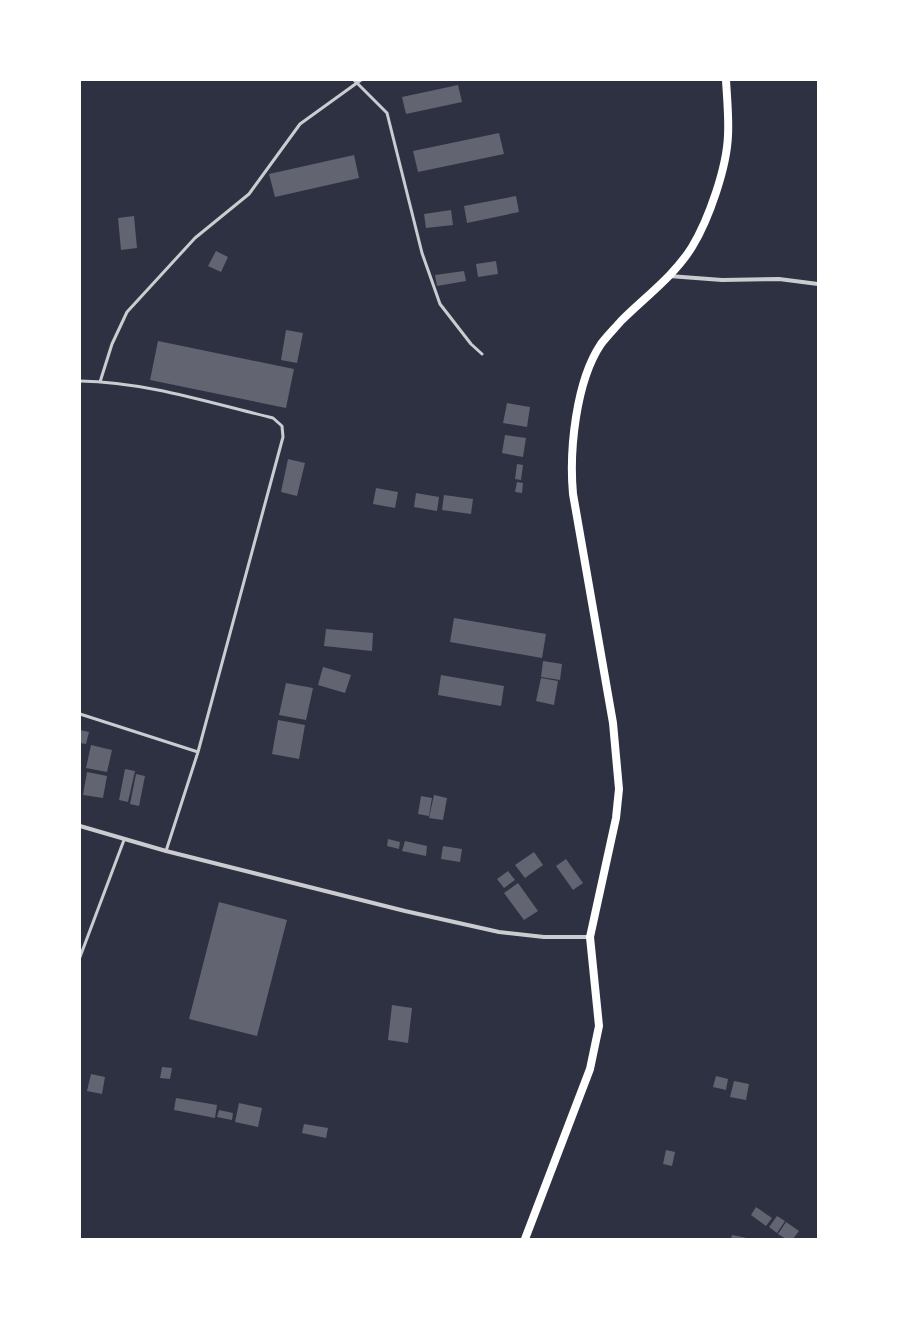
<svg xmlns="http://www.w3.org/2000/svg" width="898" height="1319" viewBox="0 0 898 1319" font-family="'PT Serif',serif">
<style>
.building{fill:#626471}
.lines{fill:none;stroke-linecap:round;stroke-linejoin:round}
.service{stroke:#caccd0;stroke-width:3}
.minor{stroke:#caccd0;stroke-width:4}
.secondary{stroke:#fff;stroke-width:8}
</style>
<rect width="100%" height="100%" fill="#2d3142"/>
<path class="building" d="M458,85L462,102L406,114L402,97Z
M499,133L504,154L418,172L413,151Z
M354,155L359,178L275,197L269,174Z
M516,196L519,212L467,223L464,206Z
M451,210L453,225L426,228L424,214Z
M134,216L137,248L121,250L118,218Z
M216,251L228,257L221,272L208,266Z
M496,261L498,274L478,277L476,264Z
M464,271L466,281L437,286L435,275Z
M286,330L303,333L297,363L281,360Z
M158,341L294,369L286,408L150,380Z
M507,403L530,407L527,427L503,423Z
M505,435L526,438L523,457L502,453Z
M288,459L305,463L297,496L281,492Z
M517,464L523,465L521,480L515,479Z
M517,482L523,483L522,493L515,492Z
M376,488L398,492L395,508L373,504Z
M416,493L439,497L437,511L414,507Z
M444,495L473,499L471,514L442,510Z
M454,618L546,634L542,658L450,642Z
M326,629L373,633L372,651L324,646Z
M543,661L562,664L560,680L541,677Z
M323,667L351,675L345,693L318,685Z
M441,675L504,686L501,706L438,695Z
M541,678L558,681L554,705L536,701Z
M286,683L313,688L306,720L279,715Z
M278,720L305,725L299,759L272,754Z
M80,730L89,732L86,744L80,743Z
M91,745L112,750L107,772L86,768Z
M125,769L135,771L128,802L119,800Z
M87,772L107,776L103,798L83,795Z
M136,774L145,776L139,806L130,804Z
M434,795L447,798L443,820L429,818Z
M421,796L432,798L429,816L418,814Z
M388,839L400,842L399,849L387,846Z
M405,841L427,846L426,856L402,851Z
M443,846L462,849L460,862L441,859Z
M534,852L543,865L525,878L515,865Z
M566,859L583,883L573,890L556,866Z
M508,871L515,880L504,888L497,879Z
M518,883L538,911L524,920L504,893Z
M219,902L287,920L257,1036L189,1019Z
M392,1005L412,1008L408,1043L388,1040Z
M162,1067L172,1068L170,1079L160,1078Z
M91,1074L105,1077L102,1094L87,1091Z
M716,1076L728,1079L726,1090L713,1087Z
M734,1081L749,1084L746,1100L730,1097Z
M176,1098L217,1105L215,1118L174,1110Z
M239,1103L262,1108L258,1127L235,1122Z
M219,1110L233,1113L232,1120L217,1117Z
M304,1124L328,1128L326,1138L302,1133Z
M666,1150L675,1152L672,1166L663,1164Z
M756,1207L772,1218L766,1226L751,1215Z
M777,1216L785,1221L777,1233L769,1227Z
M786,1222L799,1231L793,1239H786L778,1234Z
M732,1235L747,1238V1239H731Z"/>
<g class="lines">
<path class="service" d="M354,80L387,113L422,253L440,304L471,344L482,354
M80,381C146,382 210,403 273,418L282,426L283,437L198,752L166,851
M100,382L112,344L127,312L195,238L249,194L300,124L361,80
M80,714L198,752
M80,957L124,840"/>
<path class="minor" d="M669,276L722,280L779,279L818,284
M80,826L166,851L405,911L499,932L544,937H590"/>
<path class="secondary" d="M525,1239L590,1069L599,1026L590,937L616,818L619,789L613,723L573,494C569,450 576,381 601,344C607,336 615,328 621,321C645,297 674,276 692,247C709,219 727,167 728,135C729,117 727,98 726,80"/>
</g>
<rect width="898" height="1319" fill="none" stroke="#ffffff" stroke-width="162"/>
</svg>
